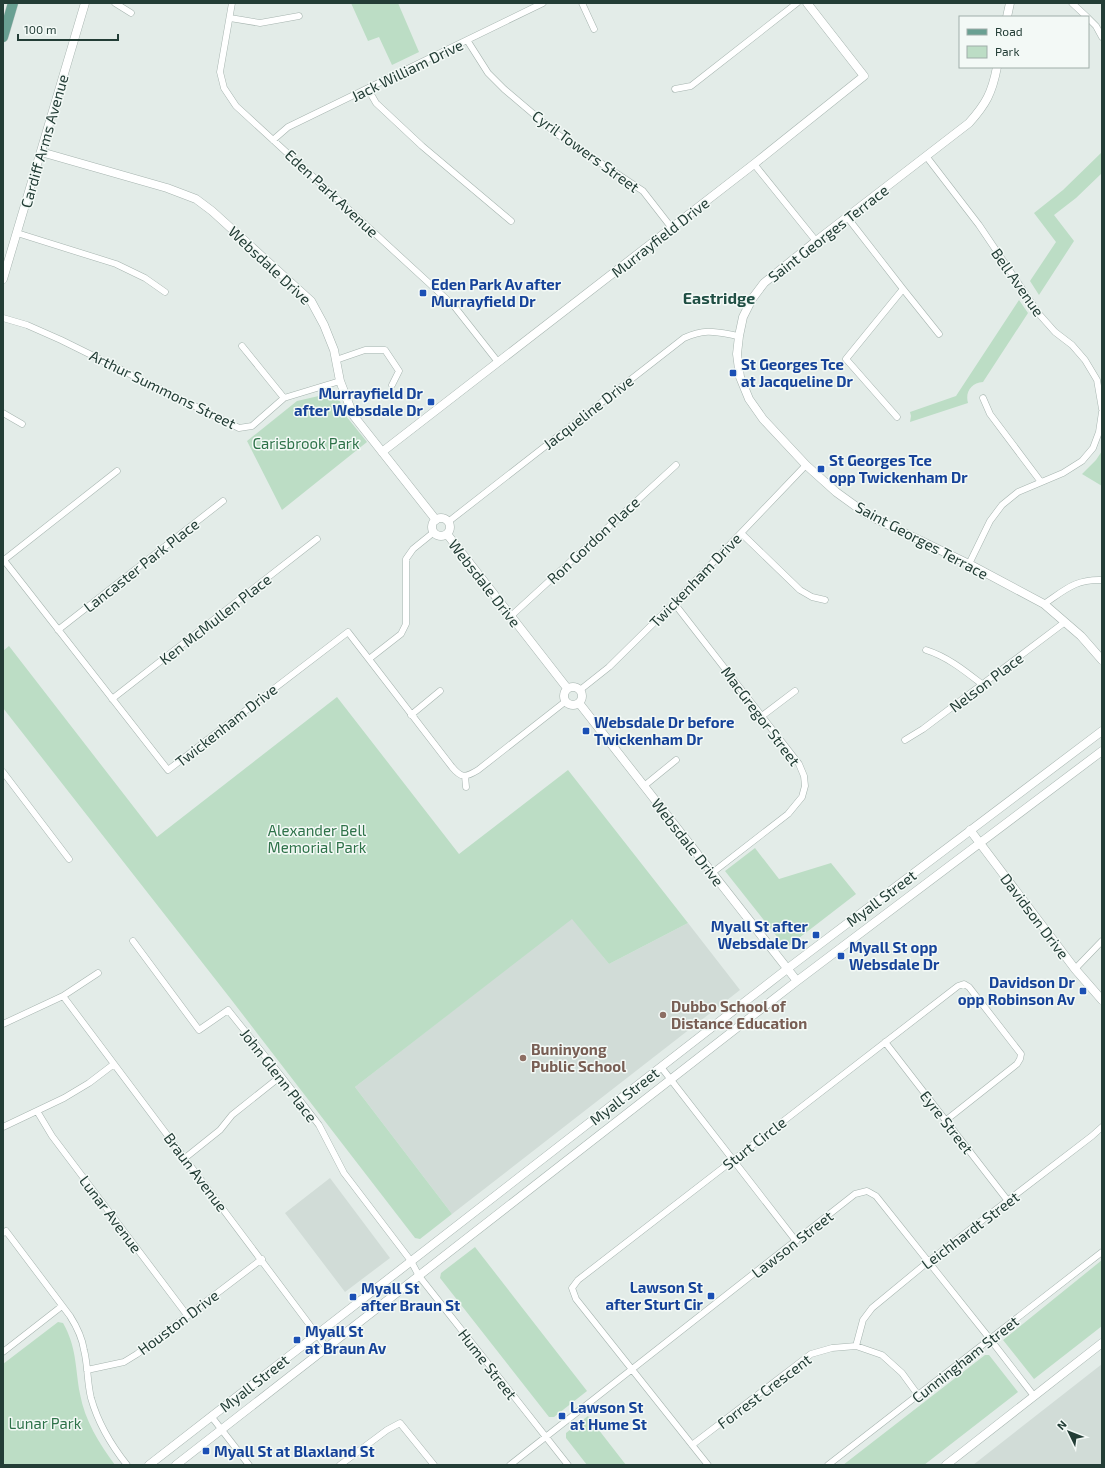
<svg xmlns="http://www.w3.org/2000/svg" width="1105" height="1468" viewBox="0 0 1105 1468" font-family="'Exo 2',sans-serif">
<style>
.built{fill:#d1dcd7}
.green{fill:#bcddc5}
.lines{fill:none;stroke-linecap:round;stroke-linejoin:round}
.minor-casing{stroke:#a6b4af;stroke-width:7}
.tertiary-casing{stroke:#a6b4af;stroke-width:9}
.primary-casing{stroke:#c1c9c7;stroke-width:11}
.minor{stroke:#fff;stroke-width:6}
.tertiary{stroke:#fff;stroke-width:8}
.primary{stroke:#69a092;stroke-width:10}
.transit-dot{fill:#1a4fb4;stroke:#f3f9f6;stroke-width:1.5}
.education-dot{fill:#8d6e63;stroke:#f3f9f6;stroke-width:1.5}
.labels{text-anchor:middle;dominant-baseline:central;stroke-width:3;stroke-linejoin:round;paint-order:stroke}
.street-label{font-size:15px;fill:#233d36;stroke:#f3f9f6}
.transit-label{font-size:15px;font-weight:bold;fill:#164399;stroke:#f3f9f6;text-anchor:start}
.park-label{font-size:15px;fill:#2e7249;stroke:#f3f9f6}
.education-label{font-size:15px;font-weight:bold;fill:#785e54;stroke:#f3f9f6;text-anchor:start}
.neighbourhood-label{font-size:16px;font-weight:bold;fill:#1f4e43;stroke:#f3f9f6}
</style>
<rect width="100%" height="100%" fill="#e3ece8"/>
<path class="built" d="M572,918L609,964L688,923L740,990L452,1214L355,1087Z
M330,1178L390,1258L345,1292L285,1213Z
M1102,1364V1465H973Z"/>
<path class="green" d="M351,3H398L419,52L392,65L379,37L368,41Z
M1102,152V173L1076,198L1054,215L1074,241L1039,295L1030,281L1056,242L1034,213L1063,190Z
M1019,300L1028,313L983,382C971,383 965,392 968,403L910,422L911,416L910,412L956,396Z
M336,392L346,416L367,442L282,510L247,441L297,401Z
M1102,451V486L1082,474L1096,460Z
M9,646L157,837L337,697L459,854L568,770L688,923L609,964L572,919L355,1087L452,1214L420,1239L415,1238L230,998L3,708V651Z
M755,848L779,879L831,863L856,894L786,948L725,871Z
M475,1247L587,1391L554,1417H549L440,1278L441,1273Z
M1102,1260V1326L1034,1379L1003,1340Z
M58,1322L63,1323C77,1348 75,1367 80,1394C85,1421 99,1443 115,1465H3V1364Z
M985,1355H989L1018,1392L924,1465H843Z
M588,1416L626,1465H587L566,1438V1433Z"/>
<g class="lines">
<g class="minor-casing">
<path id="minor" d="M115,3L131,13
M232,3L220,72L224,88L236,106L454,306L498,362
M582,3L594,29
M1072,3L1087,17
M230,18L260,23L299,16
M1088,18L1096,26L1102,37
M467,40L488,73L504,89L557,134L643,191L671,227
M368,89L376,103L422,146L511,221
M675,89L691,86L797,3
M273,140L288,127L543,3
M926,156L979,225L1039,314L1055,332L1072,345L1085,360L1097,380L1102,409
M754,164L816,241
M847,217L903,289L939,334
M17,233L116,264L145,278L165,292
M3,318L27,325L61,340L239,428L252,426L284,398L340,381
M242,346L284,398
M336,360L365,350H385L399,371L392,385
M983,398L990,414L1041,482
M3,413L22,424
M897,417L846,359L903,289
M448,522L684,338C706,328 716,332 739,336
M741,533L800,590L812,597L825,600
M3,559L168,770L348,632L452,767C461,778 465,778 478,770L566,701
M4,560L117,471
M969,564L990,521L1002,505L1018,492L1063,473L1082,461L1093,448L1099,432L1102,412
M674,603L799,764L804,776L805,786L802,797L788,814L712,873
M1044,604C1065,590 1075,579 1102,580
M511,616L676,465
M58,630L223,501
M926,650C948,657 965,671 983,685
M369,659L401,634L406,624V559L413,549L434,532
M580,690L609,667L674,603L806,465
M112,699L317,539
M411,715L440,691
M762,716L795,691
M905,740L923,729L1065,622
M3,772L69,859
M465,776L466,787
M644,786L676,760
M133,941L199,1030L228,1010L281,1076L319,1125L344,1173L411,1261L419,1276L568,1465
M1075,969L1102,941
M63,996L327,1348
M3,1024L63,996L98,973
M885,1042L1008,1201
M661,1067L796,1241
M37,1111L52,1136L187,1315
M3,1127L64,1098L89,1083L114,1064
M185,1158L220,1130L232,1115L281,1076
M3,1233L6,1231L70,1316C77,1327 82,1337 84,1350C88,1365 87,1382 91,1398C98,1423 111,1445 127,1465
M856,1346L863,1320L872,1308L929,1261L1092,1136L1102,1127
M3,1352L62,1306
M87,1370L124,1362L137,1354L262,1259
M211,1416L249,1465
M692,1445L811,1354L832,1348L856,1346L882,1355L902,1373L918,1395
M340,1465L387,1430L400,1423L434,1465
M510,1465L855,1194L867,1191L876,1196L990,1339L1034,1396
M708,1465L576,1299L572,1288L578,1280L958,986L964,984L969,987L1021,1054L1020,1059L1017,1064L945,1121
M828,1465L1102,1252"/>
</g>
<g class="tertiary-casing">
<path id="tertiary" d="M1007,17L1010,3
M997,67C992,93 986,104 969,123L816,241L764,283L752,299L743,317L739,336L737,354L740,377L749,399L763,419L806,465L836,492L865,513L882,522L969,564L1044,604L1081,636L1102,660
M41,152L167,188L196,199L212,211L311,301L324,325L334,350L340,381L353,415L436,520
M3,279L85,3
M382,452L754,164L864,76L807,3
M432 527a9 9 0 1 1 18 0a9 9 0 1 1-18 0Z
M447,534L567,688
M564 696a9 9 0 1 1 18 0a9 9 0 1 1-18 0Z
M579,703L797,981
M970,830L1075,969L1102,1000
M149,1465L787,969L1102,731
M176,1465L797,981L1102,751
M946,1465L1102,1343"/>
</g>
<g class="primary-casing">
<path id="primary" d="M3,37L13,3"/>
</g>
<use href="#minor" class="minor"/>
<use href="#tertiary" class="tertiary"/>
<use href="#primary" class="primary"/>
</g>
<g class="transit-dot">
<rect x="419" y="289" width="8" height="8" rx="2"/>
<rect x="729" y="369" width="8" height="8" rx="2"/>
<rect x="427" y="398" width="8" height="8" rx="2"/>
<rect x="817" y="465" width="8" height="8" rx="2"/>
<rect x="582" y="727" width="8" height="8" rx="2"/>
<rect x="812" y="931" width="8" height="8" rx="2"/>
<rect x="837" y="952" width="8" height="8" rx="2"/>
<rect x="1079" y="987" width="8" height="8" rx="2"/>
<rect x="707" y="1292" width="8" height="8" rx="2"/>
<rect x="349" y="1293" width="8" height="8" rx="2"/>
<rect x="293" y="1336" width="8" height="8" rx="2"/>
<rect x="558" y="1412" width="8" height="8" rx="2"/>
<rect x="202" y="1447" width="8" height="8" rx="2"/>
</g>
<g class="education-dot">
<circle cx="663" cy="1015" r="4"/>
<circle cx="523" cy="1058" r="4"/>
</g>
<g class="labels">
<g class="street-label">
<text transform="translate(407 70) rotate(-26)">Jack William Drive</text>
<text transform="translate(44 141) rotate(-74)">Cardiff Arms Avenue</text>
<text transform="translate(586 151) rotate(36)">Cyril Towers Street</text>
<text transform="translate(332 193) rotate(43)">Eden Park Avenue</text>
<text transform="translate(828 233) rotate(-38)">Saint Georges Terrace</text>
<text transform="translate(660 237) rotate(-38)">Murrayfield Drive</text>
<text transform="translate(270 265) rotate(43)">Websdale Drive</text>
<text transform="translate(1018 282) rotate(55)">Bell Avenue</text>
<text transform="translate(163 389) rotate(26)">Arthur Summons Street</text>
<text transform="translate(588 412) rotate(-38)">Jacqueline Drive</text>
<text transform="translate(593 540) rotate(-43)">Ron Gordon Place</text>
<text transform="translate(922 540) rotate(28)">Saint Georges Terrace</text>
<text transform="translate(141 565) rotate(-38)">Lancaster Park Place</text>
<text transform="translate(695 580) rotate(-46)">Twickenham Drive</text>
<text transform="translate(485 583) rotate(52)">Websdale Drive</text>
<text transform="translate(215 619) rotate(-38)">Ken McMullen Place</text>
<text transform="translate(986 682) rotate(-37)">Nelson Place</text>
<text transform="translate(761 716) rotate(53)">MacGregor Street</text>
<text transform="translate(226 725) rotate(-38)">Twickenham Drive</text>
<text transform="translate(688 842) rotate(52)">Websdale Drive</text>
<text transform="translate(881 898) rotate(-37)">Myall Street</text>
<text transform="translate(1035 916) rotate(53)">Davidson Drive</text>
<text transform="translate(279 1075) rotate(52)">John Glenn Place</text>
<text transform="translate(624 1096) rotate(-38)">Myall Street</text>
<text transform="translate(947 1122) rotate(52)">Eyre Street</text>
<text transform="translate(754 1143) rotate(-38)">Sturt Circle</text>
<text transform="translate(196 1172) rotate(53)">Braun Avenue</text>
<text transform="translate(111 1214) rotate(53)">Lunar Avenue</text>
<text transform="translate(970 1230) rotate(-37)">Leichhardt Street</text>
<text transform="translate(792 1244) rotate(-38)">Lawson Street</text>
<text transform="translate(178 1322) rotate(-37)">Houston Drive</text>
<text transform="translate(965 1359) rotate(-38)">Cunningham Street</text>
<text transform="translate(488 1364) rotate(52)">Hume Street</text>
<text transform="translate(254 1383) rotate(-38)">Myall Street</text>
<text transform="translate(764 1391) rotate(-37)">Forrest Crescent</text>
</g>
<g class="transit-label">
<text x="431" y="284">Eden Park Av after<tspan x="431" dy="17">Murrayfield Dr</tspan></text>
<text x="741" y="364">St Georges Tce<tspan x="741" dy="17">at Jacqueline Dr</tspan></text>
<text x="423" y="393" text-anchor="end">Murrayfield Dr<tspan x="423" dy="17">after Websdale Dr</tspan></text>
<text x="829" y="460">St Georges Tce<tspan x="829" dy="17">opp Twickenham Dr</tspan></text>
<text x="594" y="722">Websdale Dr before<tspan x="594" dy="17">Twickenham Dr</tspan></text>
<text x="808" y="926" text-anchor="end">Myall St after<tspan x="808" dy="17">Websdale Dr</tspan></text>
<text x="849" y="947">Myall St opp<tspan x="849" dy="17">Websdale Dr</tspan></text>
<text x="1075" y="982" text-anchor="end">Davidson Dr<tspan x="1075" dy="17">opp Robinson Av</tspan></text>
<text x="703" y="1287" text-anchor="end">Lawson St<tspan x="703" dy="17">after Sturt Cir</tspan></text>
<text x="361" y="1288">Myall St<tspan x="361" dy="17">after Braun St</tspan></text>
<text x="305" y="1331">Myall St<tspan x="305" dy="17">at Braun Av</tspan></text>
<text x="570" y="1407">Lawson St<tspan x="570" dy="17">at Hume St</tspan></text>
<text x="214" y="1451">Myall St at Blaxland St</text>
</g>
<g class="park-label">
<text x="306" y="443">Carisbrook Park</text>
<text x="317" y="830">Alexander Bell<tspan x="317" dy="17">Memorial Park</tspan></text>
<text x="45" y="1423">Lunar Park</text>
</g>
<g class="education-label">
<text x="671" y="1006">Dubbo School of<tspan x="671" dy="17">Distance Education</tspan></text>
<text x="531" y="1049">Buninyong<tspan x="531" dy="17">Public School</tspan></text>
</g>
<g class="neighbourhood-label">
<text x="719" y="297">Eastridge</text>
</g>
</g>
<rect width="1105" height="1468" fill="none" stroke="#233d36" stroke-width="8"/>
<rect x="959" y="16" width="130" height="52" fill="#f3f9f6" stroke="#a0aea9"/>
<rect x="967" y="29" width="20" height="6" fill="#69a092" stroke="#a0aea9"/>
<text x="995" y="36" font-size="12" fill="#233d36">Road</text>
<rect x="967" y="46" width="20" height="12" fill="#bcddc5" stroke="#a0aea9"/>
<text x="995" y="56" font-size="12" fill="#233d36">Park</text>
<g transform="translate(1069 1432) rotate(313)" stroke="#f3f9f6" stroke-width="3" paint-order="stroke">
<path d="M0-3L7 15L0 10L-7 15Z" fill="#233d36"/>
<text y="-6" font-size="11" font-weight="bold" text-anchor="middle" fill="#233d36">N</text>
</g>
<path d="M18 34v6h100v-6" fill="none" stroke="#233d36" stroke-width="2"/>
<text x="24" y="34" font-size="12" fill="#233d36" stroke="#f3f9f6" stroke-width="3" paint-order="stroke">100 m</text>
</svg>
